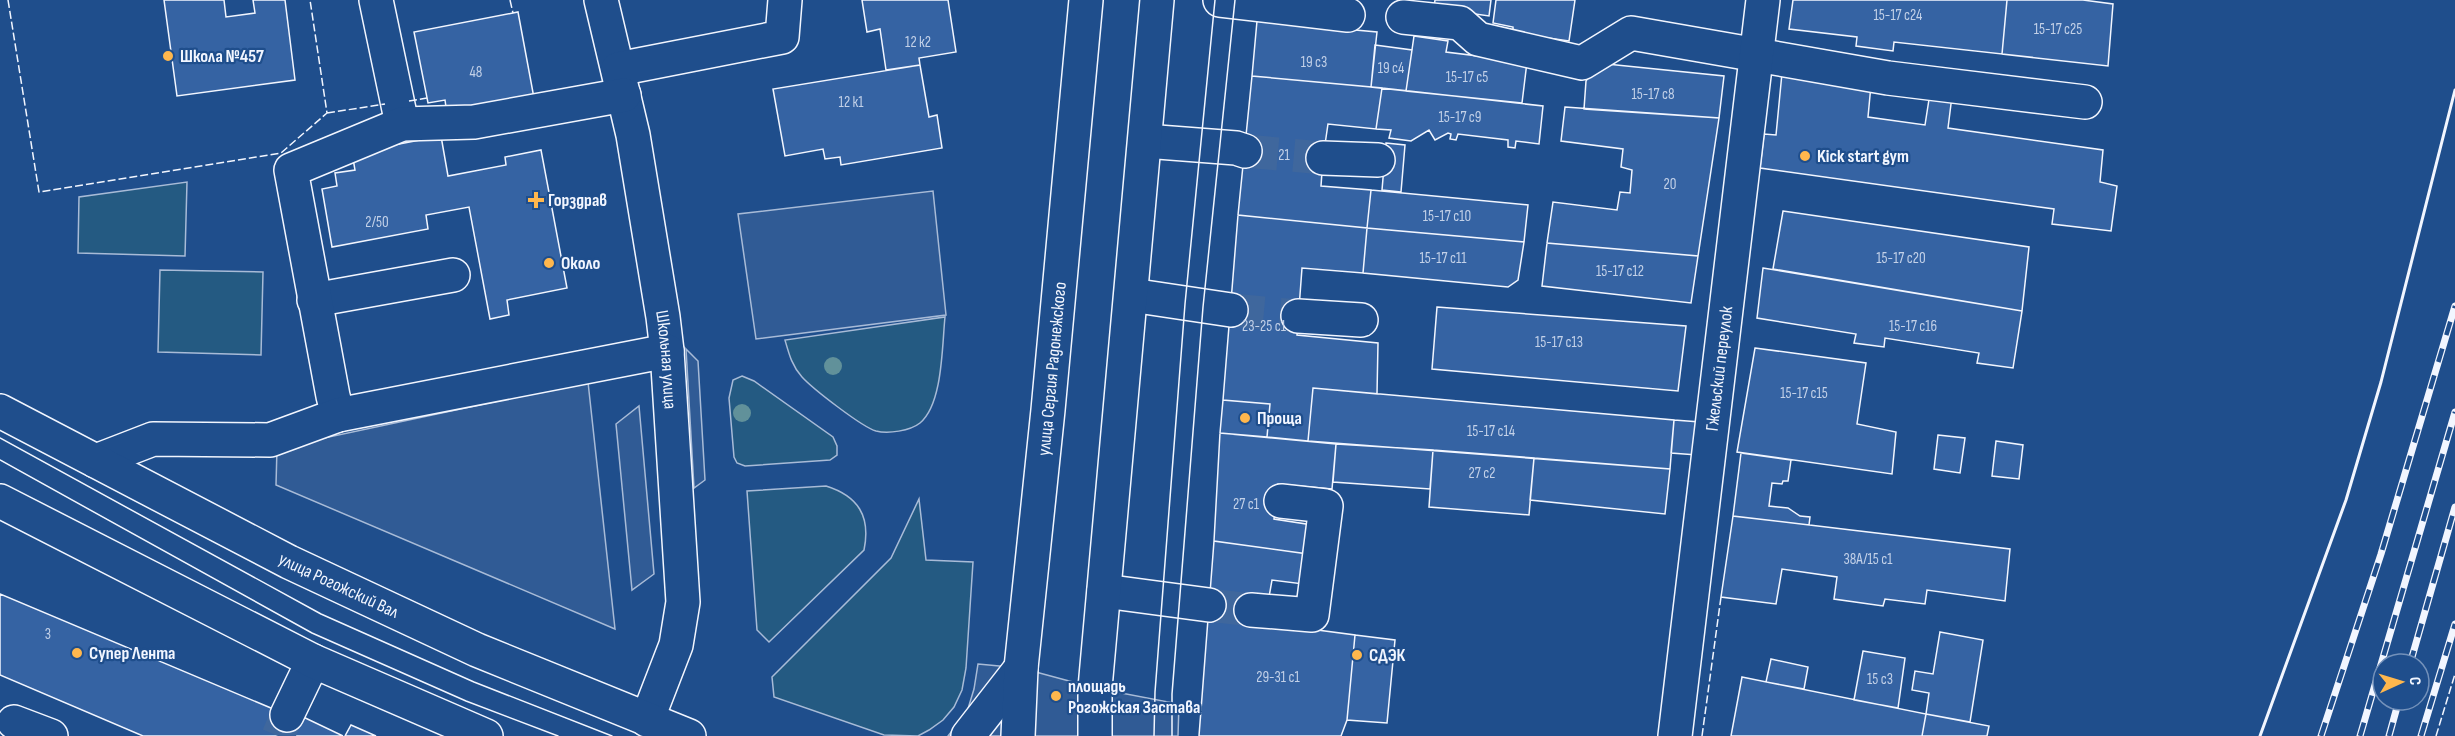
<svg xmlns="http://www.w3.org/2000/svg" width="2455" height="736" viewBox="0 0 2455 736" font-family="'Sofia Sans Condensed',sans-serif">
<style>
.green{fill:#245a82;stroke:#a8bbd7;stroke-width:1.5}
.parking{fill:#305b95;stroke:#a8bbd7;stroke-width:1.5}
.building{fill:#3563a3;stroke:#f2f6ff;stroke-width:1.5}
.lines{fill:none;stroke-linecap:round;stroke-linejoin:round}
.minor-tunnel{stroke:#3f679d;stroke-width:33;stroke-dasharray:33 16;stroke-linecap:butt}
.minor-casing{stroke:#f2f6ff;stroke-width:36}
.major-casing{stroke:#f2f6ff;stroke-width:36}
.minor{stroke:#1f4e8c;stroke-width:33}
.major{stroke:#1f4e8c;stroke-width:33}
.tram{stroke:#f2f6ff;stroke-width:1.5}
.rail-casing{stroke:#f2f6ff;stroke-width:7}
.rail{stroke:#1f4e8c;stroke-width:4.5;stroke-dasharray:14;stroke-linecap:butt}
.fence{stroke:#f2f6ff;stroke-width:1.5;stroke-dasharray:8 3;stroke-linecap:butt}
.wall{stroke:#f2f6ff;stroke-width:3}
.tree{fill:#61919a}
.poi-dot{fill:#ffb74d;stroke:#1f4e8c;stroke-width:2}
.labels{text-anchor:middle;dominant-baseline:central;stroke-width:4.5;stroke-linejoin:round;paint-order:stroke}
.number-label{font-size:15px;fill:#c3d1e8}
.poi-label{font-size:18px;font-weight:bold;fill:#f2f6ff;stroke:#1f4e8c;text-anchor:start}
.street-label{font-size:18px;fill:#f2f6ff;stroke:#1f4e8c}
</style>
<rect width="100%" height="100%" fill="#1f4e8c"/>
<path class="green" d="M187,182L185,256L78,253L79,197Z
M160,270L263,272L261,355L158,352Z
M945,317C942,345 943,404 920,423C910,431 888,434 876,431C862,427 813,389 802,377C792,366 789,354 785,340Z
M742,376L754,381L833,437L837,446V455L830,460L745,466L737,463L734,457L729,398L733,380Z
M826,486C858,496 871,516 864,550L769,642L757,630L747,491Z
M919,499L926,560L973,562L966,668L962,690L954,707L943,720L929,730L918,736L884,735L774,697L772,677L891,558Z"/>
<path class="parking" d="M933,191L946,315L756,339L738,214Z
M686,349L698,361L705,480L694,488Z
M588,382L615,629L276,485L277,448Z
M639,406L654,574L632,590L616,424Z
M978,664L1021,668L1095,688L1179,704L1178,736H948L967,712L974,689Z"/>
<path class="building" d="M164,0H224L226,17L255,13L253,0H285L295,80L177,96Z
M862,0H948L956,52L919,58L920,65L886,70L880,29L867,32Z
M1435,0H1491L1489,16L1434,8Z
M1496,0H1575L1569,41L1513,33V27L1493,23Z
M1793,0H2007L2002,54L1894,42L1893,51L1856,46L1857,37L1789,29Z
M2007,0H2083L2113,4L2108,66L2002,54Z
M518,12L534,98L447,114L445,100L428,103L414,32Z
M1257,21L1377,32L1371,87L1252,76Z
M1414,36L1448,41L1446,52L1527,62L1522,103L1406,91Z
M1375,45L1412,50L1406,91L1371,87Z
M1597,63L1724,76L1719,118L1584,109L1586,81Z
M920,65L929,117L937,115L942,148L841,165L840,157L825,159L823,149L785,156L773,89Z
M1782,73L1871,85L1868,117L1925,125L1930,93L1952,96L1948,128L2103,150L2100,182L2117,186L2111,231L2052,224L2054,209L1760,168L1764,134L1776,135Z
M1252,76L1382,88L1376,129L1328,124L1323,158L1321,186L1371,190L1367,228L1238,215Z
M1382,88L1543,106L1539,144L1516,141L1515,148L1508,147V140L1458,134L1456,140L1450,139L1451,134L1448,133L1435,140L1429,130L1411,141L1389,138L1391,130L1376,129Z
M1565,107L1719,118L1698,256L1547,243L1553,202L1617,210L1620,192L1630,193L1632,170L1621,167L1623,149L1561,141Z
M441,136L448,176L506,165L505,157L541,150L567,288L507,300L509,315L490,319L469,207L426,215L428,229L332,247L322,189L337,186L335,173L355,170L352,153Z
M1386,143L1405,145L1401,192L1382,190Z
M1371,190L1528,205L1524,242L1367,228Z
M1783,211L2029,247L2022,311L1773,269Z
M1238,215L1367,228L1363,273L1302,268L1297,335L1378,343L1377,394L1313,388L1308,441L1267,437L1270,404L1223,400Z
M1367,228L1524,242L1518,280L1508,287L1363,273Z
M1547,243L1698,256L1691,303L1542,286Z
M1763,268L2022,311L2013,368L1977,363L1979,353L1885,338L1884,347L1854,343L1856,334L1757,318Z
M1437,307L1686,326L1678,391L1432,369Z
M1755,348L1866,363L1857,424L1896,432L1892,474L1737,452Z
M1313,388L1674,420L1670,469L1308,441Z
M1223,400L1270,404L1267,437L1220,433Z
M1674,420L1700,422L1697,455L1671,453Z
M1220,433L1336,444L1332,489L1278,484L1274,519L1319,526L1315,555L1214,541Z
M1938,435L1965,438L1960,473L1934,469Z
M1996,441L2023,445L2019,479L1992,476Z
M1336,444L1433,450L1430,489L1333,482Z
M1433,450L1534,458L1529,515L1429,507Z
M1741,453L1791,460L1788,481H1783L1782,484L1772,483L1769,506L1788,508L1800,516L1810,517L1809,525L1733,516Z
M1534,458L1670,469L1665,514L1530,500Z
M1733,516L2010,549L2005,601L1927,590L1925,604L1885,599L1883,606L1834,599L1837,577L1782,569L1776,604L1721,597Z
M1214,541L1315,555L1311,585L1272,580L1269,597L1250,621L1355,635L1347,720L1341,736H1199Z
M0,594L297,719L289,736H143L0,675Z
M1940,632L1983,640L1970,722L1926,714L1929,693L1912,690L1915,671L1933,674Z
M1355,635L1395,640L1387,723L1347,720Z
M1863,651L1905,658L1898,708L1854,700Z
M1771,659L1808,667L1804,689L1766,682Z
M1742,677L1926,714L1922,736H1731Z
M1926,714L1989,726L1987,736H1922Z
M299,715L343,736H289Z
M351,725L376,736H345Z"/>
<g class="lines">
<path class="minor-tunnel" d="M1245,151L1323,158
M1231,310L1298,316
M1209,605L1251,610
M278,736L287,715"/>
<g class="minor-casing">
<g id="minor">
<path d="M376,0L402,124"/>
<path id="s1" d="M601,0L633,135L663,317L667,351L683,602L676,645L647,720"/>
<path d="M1220,0L1348,15"/>
<path d="M1403,17L1460,23L1478,39L1582,63L1631,33L1888,78L2085,102"/>
<path d="M618,69L782,37L785,0"/>
<path d="M1145,141L1236,148L1245,151"/>
<path d="M1323,158L1378,160"/>
<path d="M1131,295L1231,310"/>
<path d="M314,300L453,275"/>
<path d="M1298,316L1361,320"/>
<path d="M338,415L333,396L291,170L402,124L474,122L624,95"/>
<path d="M96,461L153,439L270,440L338,415L667,351"/>
<path d="M1104,591L1209,605"/>
<path d="M1251,610L1312,615L1326,506L1281,501"/>
<path d="M287,715L313,661"/>
<path d="M14,722L51,736"/>
<path d="M968,736L1021,668"/>
<path id="s2" d="M1675,736L1763,0"/>
</g>
</g>
<g class="major-casing">
<g id="major">
<path id="s3" d="M0,411L289,562L477,650L689,736"/>
<path d="M0,501L313,661L486,736"/>
<path id="s4" d="M1018,736L1021,668L1048,410L1086,0"/>
<path d="M1095,736V688L1157,0"/>
</g>
</g>
<use href="#minor" class="minor"/>
<use href="#major" class="major"/>
<path class="tram" d="M0,438L321,614L474,682L612,736
M0,460L312,633L466,701L558,736
M1154,736L1155,692L1185,304L1215,0
M1172,736V694L1203,307L1235,0"/>
<g class="rail-casing">
<path id="rail" d="M2410,664L2455,507
M2321,736L2381,554L2455,306
M2360,736L2455,412
M2389,736L2399,700
M2421,736L2455,624"/>
</g>
<use href="#rail" class="rail"/>
<path class="fence" d="M8,0L39,192L281,153L327,113L310,0
M510,0L513,13
M409,101L427,98
M327,113L385,104
M1702,736L1721,597
M2436,736L2455,674"/>
<path class="wall" d="M2260,736L2346,500L2381,382L2455,90"/>
</g>
<g class="tree">
<circle cx="833" cy="366" r="9"/>
<circle cx="742" cy="413" r="9"/>
</g>
<g class="poi-dot">
<circle cx="168" cy="56" r="6"/>
<circle cx="1805" cy="156" r="6"/>
<path d="M533 191h6v6h6v6h-6v6h-6v-6h-6v-6h6z"/>
<circle cx="549" cy="263" r="6"/>
<circle cx="1245" cy="418" r="6"/>
<circle cx="77" cy="653" r="6"/>
<circle cx="1357" cy="655" r="6"/>
<circle cx="1056" cy="696" r="6"/>
</g>
<g class="labels">
<g class="number-label">
<text x="1898" y="15">15-17 с24</text>
<text x="2058" y="29">15-17 с25</text>
<text x="918" y="42">12 к2</text>
<text x="1314" y="62">19 с3</text>
<text x="1391" y="68">19 с4</text>
<text x="476" y="72">48</text>
<text x="1467" y="77">15-17 с5</text>
<text x="1653" y="94">15-17 с8</text>
<text x="851" y="102">12 к1</text>
<text x="1460" y="117">15-17 с9</text>
<text x="1284" y="155">21</text>
<text x="1670" y="184">20</text>
<text x="1447" y="216">15-17 с10</text>
<text x="377" y="222">2/50</text>
<text x="1443" y="258">15-17 с11</text>
<text x="1901" y="258">15-17 с20</text>
<text x="1620" y="271">15-17 с12</text>
<text x="1264" y="326">23-25 с1</text>
<text x="1913" y="326">15-17 с16</text>
<text x="1559" y="342">15-17 с13</text>
<text x="1804" y="393">15-17 с15</text>
<text x="1491" y="431">15-17 с14</text>
<text x="1482" y="473">27 с2</text>
<text x="1246" y="504">27 с1</text>
<text x="1868" y="559">38А/15 с1</text>
<text x="48" y="634">3</text>
<text x="1278" y="677">29-31 с1</text>
<text x="1880" y="679">15 с3</text>
</g>
<g class="poi-label">
<text x="180" y="56">Школа №457</text>
<text x="1817" y="156">Kick start gym</text>
<text x="548" y="200">Горздрав</text>
<text x="561" y="263">Около</text>
<text x="1257" y="418">Проща</text>
<text x="89" y="653">Супер Лента</text>
<text x="1369" y="655">СДЭК</text>
<text x="1068" y="686">площадь<tspan x="1068" dy="21">Рогожская Застава</tspan></text>
</g>
<g class="street-label">
<text stroke="none"><textPath href="#s1" startOffset="366">Школьная улица</textPath></text>
<text stroke="none"><textPath href="#s4" startOffset="369">улица Сергия Радонежского</textPath></text>
<text stroke="none"><textPath href="#s2" startOffset="370">Гжельский переулок</textPath></text>
<text stroke="none"><textPath href="#s3" startOffset="381">улица Рогожский Вал</textPath></text>
</g>
</g>
<g transform="translate(2401 682) rotate(86)"><circle r="28" fill="#1f4e8c" stroke="#7391ba" stroke-width="1.5"/>
<path d="M0-4.5L10 22L0 15L-10 22Z" fill="#ffb74d"/>
<text y="-9" font-size="16" font-weight="bold" text-anchor="middle" fill="#f2f6ff">С</text>
</g>
</svg>
